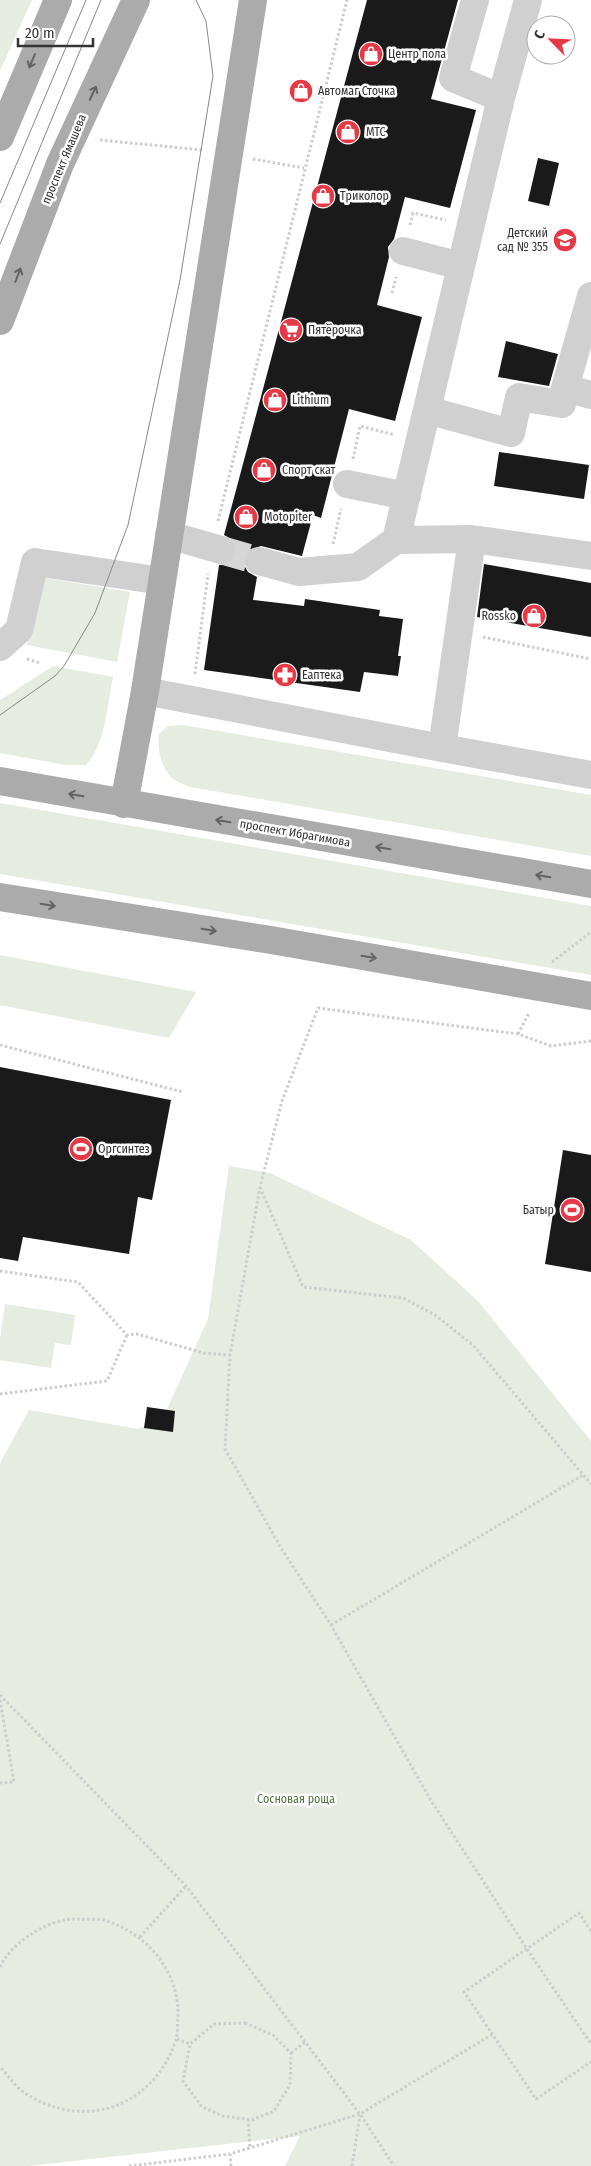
<svg xmlns="http://www.w3.org/2000/svg" width="591" height="2166" viewBox="0 0 591 2166" font-family="'Fira Sans Condensed',sans-serif">
<style>
.green{fill:#e6ecdf}
.building{fill:#1a1a1a}
.lines{fill:none;stroke-linecap:round;stroke-linejoin:round}
.minor-tunnel{stroke:#d6d6d6;stroke-width:28;stroke-dasharray:28 14;stroke-linecap:butt}
.path{stroke:#cdcdcd;stroke-width:3;stroke-dasharray:2.5 2.5;stroke-linecap:butt}
.minor{stroke:#d0d0d0;stroke-width:28}
.major{stroke:#ababab;stroke-width:28}
.tram{stroke:#888;stroke-width:1}
.oneway{stroke:#636363}
.labels{text-anchor:middle;dominant-baseline:central;stroke-width:5;stroke-linejoin:round;paint-order:stroke}
.poi-label{font-size:12px;fill:#333;stroke:#fff;text-anchor:start}
.street-label{font-size:12px;fill:#333;stroke:#fff}
.park-label{font-size:12px;fill:#56703f;stroke:#fff}
</style>
<rect width="100%" height="100%" fill="#fff"/>
<path class="green" d="M0,0H32L0,71Z
M40,577L130,592L117,662L27,645Z
M53,666L113,677C107,706 106,743 86,765H66L0,753V700Z
M183,725L591,795V856L190,787C184,784 176,782 172,778C161,767 157,749 159,734L168,726Z
M0,803L591,906V975L0,874Z
M0,955L196,992L169,1038L0,1005Z
M229,1166L270,1173L411,1240L478,1301L591,1441V2166H285L300,2136L29,2166H0V1463L29,1410L138,1429L162,1420L208,1319Z
M5,1304L75,1315L71,1345L55,1343L51,1368L0,1360V1339Z"/>
<path class="building" d="M367,0H458L431,99L476,110L450,208L405,197L394,239L388,247L389,257L377,305L422,317L395,421L349,409L321,518L313,515L302,556L261,546L248,550L244,557V565L248,572L257,577L253,600L304,606L305,599L380,610L379,616L403,619L398,656H401L398,676L364,672L360,692L204,670L219,565H225L231,562L236,554V547L233,540L224,535Z
M538,158L559,163L549,206L528,201Z
M506,341L558,354L549,386L498,377Z
M499,452L589,465L584,499L494,486Z
M484,564L591,583V637L477,617Z
M0,1067L171,1100L152,1200L138,1197L129,1254L23,1237L18,1261L0,1258Z
M563,1150L591,1155V1272L545,1264Z
M147,1407L175,1411L173,1432L144,1428Z"/>
<g class="lines">
<path class="minor-tunnel" d="M221,550L259,561"/>
<path class="path" d="M100,140L203,150
M253,159L304,168
M410,225L413,213L446,220
M392,293L396,277
M353,459L360,426L395,435
M218,521L347,0
M333,544L341,509
M483,637L591,659
M27,659L40,663
M195,674L208,574
M552,962L591,932
M518,1034L529,1013
M591,1041L551,1046L518,1034L318,1008L282,1101L260,1187L230,1355L225,1449L281,1548L331,1625L430,1799L527,1949L591,2044
M0,1045L183,1092
M260,1187L303,1287L403,1298L435,1315L473,1345L591,1484
M0,1271L78,1282L127,1335L137,1334L204,1353L230,1355
M0,1394L107,1381L127,1335
M331,1625L583,1475
M0,1695L186,1886L360,2114L394,2166
M0,1700L14,1782L0,1783
M591,1931L579,1913L464,1992L536,2099L591,2062
M140,1937L186,1886
M0,1967C12,1942 49,1918 77,1919C86,1920 98,1918 107,1921C149,1935 180,1973 178,2018C177,2025 178,2034 176,2040C153,2107 86,2131 26,2094C16,2088 8,2075 0,2067
M245,2023L273,2035L291,2053L290,2085L274,2111L252,2120L223,2116L202,2107L183,2081L190,2044L214,2024Z
M177,2039L190,2044
M291,2053L305,2042
M248,2119L250,2148
M129,2166L230,2154
M231,2166L230,2154L360,2114L493,2034
M352,2166L360,2115"/>
<path class="minor" d="M475,0L453,78L501,98
M403,251L461,266
M591,296L565,388L591,395
M427,410L511,433L519,397L562,404L565,388
M347,484L407,496
M169,535L221,550
M396,540L501,98L528,0
M259,561L299,572L358,567L396,540L472,539L591,556
M0,647L19,630L35,562L162,581
M145,691L442,748L591,775
M442,748L472,539"/>
<path class="major" d="M0,137L58,0
M0,321L60,164L136,0
M0,781L591,884
M124,804L145,691L253,0
M0,897L271,940L591,996"/>
<path class="tram" d="M0,203L86,0
M0,244L101,0
M0,715L55,676L64,666L95,613L128,525L180,280L213,76L206,21L196,0"/>
</g>
<defs><path id="oneway-shaft" d="M-6 0H5M1.5-3L5.5 0L1.5 3" fill="none" stroke-width="1.6" stroke-linecap="round" stroke-linejoin="round" transform="scale(1.25)"/></defs>
<g class="oneway">
<use href="#oneway-shaft" transform="translate(32 61) rotate(113)"/>
<use href="#oneway-shaft" transform="translate(93 93) rotate(-65)"/>
<use href="#oneway-shaft" transform="translate(18 275) rotate(-69)"/>
<use href="#oneway-shaft" transform="translate(76 795) rotate(-170)"/>
<use href="#oneway-shaft" transform="translate(223 821) rotate(-170)"/>
<use href="#oneway-shaft" transform="translate(383 848) rotate(-170)"/>
<use href="#oneway-shaft" transform="translate(543 876) rotate(-170)"/>
<use href="#oneway-shaft" transform="translate(48 905) rotate(9)"/>
<use href="#oneway-shaft" transform="translate(209 930) rotate(9)"/>
<use href="#oneway-shaft" transform="translate(369 957) rotate(10)"/>
</g>
<defs>
<g id="shop-disc" transform="scale(1.25)"><circle r="9.5" fill="#e63946" stroke="#fff"/><path d="M-5-2.5h2.3a2.7 3.5 0 0 1 5.4 0H5L5.5 6h-11ZM-1.5-2.5h3a1.5 2.3 0 0 0-3 0Z" fill="#fff"/></g>
<g id="school-disc" transform="scale(1.25)"><circle r="9.5" fill="#e63946" stroke="#fff"/><path d="M0-5L7-2L0 1L-7-2ZM-4 1L0 2.5L4 1V4Q0 6-4 4Z" fill="#fff"/></g>
<g id="supermarket-disc" transform="scale(1.25)"><circle r="9.5" fill="#e63946" stroke="#fff"/><path d="M-6-5.5h2.5l.6 2H6L4.5 2H-2.5L-4.4-4H-6ZM-1.5 3.2a1.3 1.3 0 1 0 .1 0ZM3 3.2a1.3 1.3 0 1 0 .1 0Z" fill="#fff"/></g>
<g id="pharmacy-disc" transform="scale(1.25)"><circle r="9.5" fill="#e63946" stroke="#fff"/><path d="M-2-6h4v4h4v4h-4v4h-4v-4h-4v-4h4Z" fill="#fff"/></g>
<g id="stadium-disc" transform="scale(1.25)"><circle r="9.5" fill="#e63946" stroke="#fff"/><path d="M0-5a6.5 5 0 1 0 0 10a6.5 5 0 1 0 0-10ZM-3.5-1.8h7v3.6h-7Z" fill="#fff"/></g>
</defs>
<g fill-rule="evenodd">
<use href="#shop-disc" x="371" y="54"/>
<use href="#shop-disc" x="301" y="91"/>
<use href="#shop-disc" x="348" y="132"/>
<use href="#shop-disc" x="323" y="196"/>
<use href="#school-disc" x="565" y="240"/>
<use href="#supermarket-disc" x="291" y="330"/>
<use href="#shop-disc" x="275" y="400"/>
<use href="#shop-disc" x="264" y="470"/>
<use href="#shop-disc" x="246" y="517"/>
<use href="#shop-disc" x="534" y="616"/>
<use href="#pharmacy-disc" x="285" y="675"/>
<use href="#stadium-disc" x="81" y="1149"/>
<use href="#stadium-disc" x="572" y="1210"/>
</g>
<g class="labels">
<g class="poi-label">
<text x="388" y="54">Центр пола</text>
<text x="318" y="91">Автомаг Сточка</text>
<text x="366" y="132">МТС</text>
<text x="340" y="196">Триколор</text>
<text x="548" y="233" text-anchor="end">Детский<tspan x="548" dy="14">сад № 355</tspan></text>
<text x="308" y="330">Пятёрочка</text>
<text x="292" y="400">Lithium</text>
<text x="282" y="470">Спорт скат</text>
<text x="264" y="517">Motopiter</text>
<text x="516" y="616" text-anchor="end">Rossko</text>
<text x="302" y="675">Еаптека</text>
<text x="98" y="1149">Оргсинтез</text>
<text x="554" y="1210" text-anchor="end">Батыр</text>
</g>
<g class="street-label">
<text transform="translate(64 159) rotate(-67)">проспект Ямашева</text>
<text transform="translate(295 833) rotate(10)">проспект Ибрагимова</text>
</g>
<g class="park-label">
<text x="296" y="1799">Сосновая роща</text>
</g>
</g>
<g transform="translate(551 40) rotate(294)"><circle r="24" fill="#ffffff" stroke="#adadad"/>
<path d="M0-4L9 19L0 12L-9 19Z" fill="#e63946"/>
<text y="-8" font-size="14" font-weight="bold" text-anchor="middle" fill="#333333">С</text>
</g>
<path d="M18 38v8h75v-8" fill="none" stroke="#333333" stroke-width="2.5"/>
<text x="25" y="38" font-size="15" fill="#333333" stroke="#ffffff" stroke-width="4" paint-order="stroke">20 m</text>
</svg>
